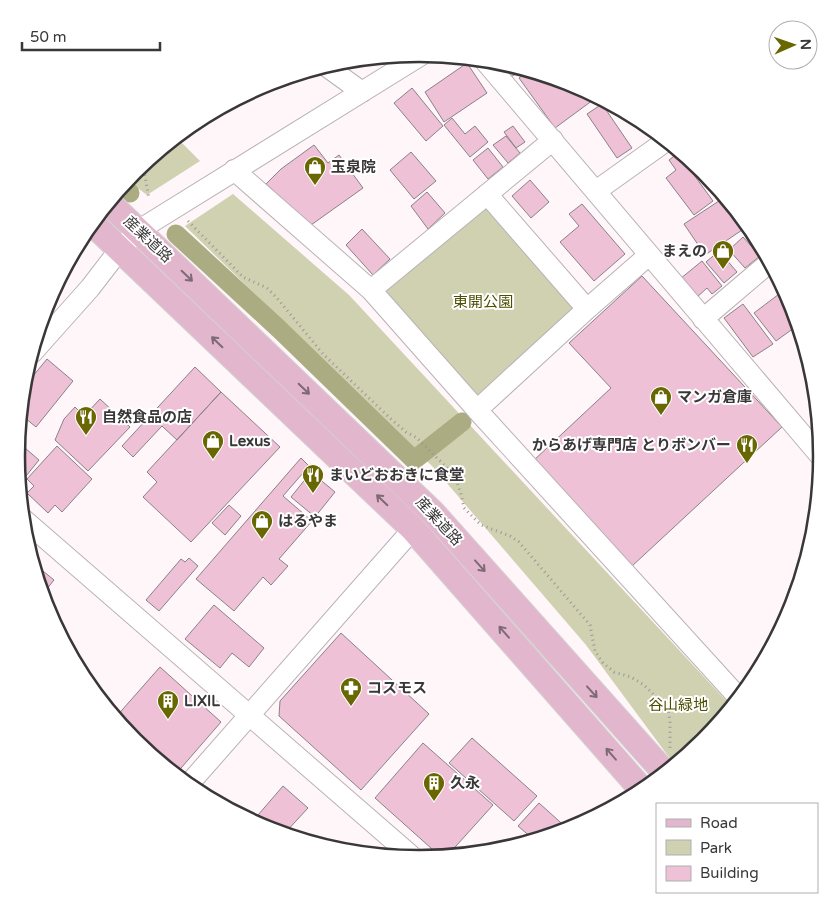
<svg xmlns="http://www.w3.org/2000/svg" width="838" height="913" viewBox="0 0 838 913" font-family="'Varela Round','Noto Sans JP',sans-serif">
<style>
.green{fill:#cfd1b1}
.lines{fill:none;stroke-linecap:round;stroke-linejoin:round}
.canal{stroke:#abac82;stroke-width:19}
.building{fill:#eec1d6;stroke:#898286}
.minor-casing{stroke:#bab2b6;stroke-width:22}
.major-casing{stroke:#d4d3d3;stroke-width:27}
.path{stroke:#9c9699;stroke-width:3;stroke-dasharray:1 4;stroke-linecap:butt}
.minor{stroke:#fff;stroke-width:20}
.major{stroke:#e2b7cd;stroke-width:25}
.oneway{stroke:#7d6a74}
.labels{text-anchor:middle;dominant-baseline:central;stroke-width:4;stroke-linejoin:round;paint-order:stroke}
.poi-label{font-size:15px;font-weight:bold;fill:#3a3739;stroke:#fff;text-anchor:start}
.street-label{font-size:15px;fill:#3a3739;stroke:#fff}
.park-label{font-size:15px;fill:#4e4e02;stroke:#fff}
.rim{fill:none;stroke:#3a3739;stroke-width:2.5}
</style>
<rect width="100%" height="100%" fill="#fef6f9"/>
<path class="green" d="M176,137L200,161L147,195L127,180L134,172Z
M233,194L349,295L732,707L704,741L676,764H674L586,645L433,467L185,226Z
M487,203L575,310L480,397L383,291Z"/>
<g class="lines">
<path class="canal" d="M123,186L130,193
M176,234L279,329L414,460L462,422"/>
</g>
<path class="building" d="M467,63L487,93L444,122L425,92Z
M501,63L523,69L511,77Z
M528,71L573,85L587,92L593,100L555,128L519,78Z
M412,88L443,126L426,141L394,103Z
M602,104L632,148L617,158L587,114Z
M205,116L206,118L181,139L178,135L195,121Z
M452,118L465,134L475,126L488,142L470,157L444,125Z
M513,126L525,142L516,148L504,132Z
M506,136L520,153L508,163L493,145Z
M314,145L328,163L339,155L363,188L311,225L266,184L281,169Z
M488,148L503,167L488,179L473,160Z
M411,152L436,181L414,199L390,170Z
M678,153L713,201L694,215L666,178L676,170L669,160Z
M686,157L704,172L719,190L713,195Z
M530,180L549,202L531,218L512,196Z
M427,192L445,213L428,229L411,206Z
M725,197L748,226L705,255L684,224Z
M582,204L625,254L594,281L560,242L579,226L569,214Z
M362,229L390,259L373,275L346,245Z
M743,237L760,256L745,268L729,250Z
M78,244L84,250L62,273Z
M719,251L737,272L724,283L706,262Z
M702,261L722,286L712,294L707,288L696,298L680,279Z
M642,276L782,427L631,567L533,461L611,388L569,343Z
M783,291L791,303L798,325L776,341L754,313Z
M743,304L773,344L753,357L724,318Z
M47,359L73,381L36,427L20,414L27,406L22,401L23,388Z
M195,367L221,392L177,440L162,426L133,457L122,446Z
M221,392L280,447L191,542L143,497L157,482L147,472Z
M100,399L130,427L88,471L55,440L64,419L75,407L84,416Z
M18,442L39,460L22,481L18,478L16,456Z
M57,446L92,479L62,512L55,505L48,513L27,493L34,486L27,479Z
M301,458L309,466L283,496L312,521L279,559L288,566L271,585L263,577L234,611L196,579Z
M311,472L335,492L315,517L291,497Z
M229,505L241,516L225,535L212,523Z
M189,558L198,566L159,611L146,600L181,559L185,562Z
M32,562L54,580L42,595Z
M214,605L264,648L249,667L232,653L220,668L185,639Z
M341,633L429,714L361,790L279,716L280,701Z
M160,667L221,722L175,775L134,741L115,718Z
M472,738L537,796L514,821L449,763Z
M423,743L493,805L447,856L441,857L375,798Z
M283,786L308,808L284,834L265,828L252,822Z
M539,803L569,830L534,840L518,826Z
M606,803L611,808L592,818Z"/>
<g class="lines">
<g class="minor-casing">
<path id="minor" d="M484,60L822,458
M326,66L362,92
M234,170L371,290
M596,191L666,141
M487,194L587,309
M649,255L587,309L477,410L739,698
M703,319L770,262
M32,353L90,288L120,249L139,230L423,54
M477,410L371,290L553,140
M22,518L415,859
M188,785L413,529"/>
</g>
<g class="major-casing">
<path id="major" d="M109,203L433,513L665,773
M92,223L413,529L643,791"/>
</g>
<path class="path" d="M143,165L149,199
M188,221L243,277L267,288L277,298L323,354L392,420L406,432L417,438L455,476L461,494L464,508L481,525L510,536L519,542L590,625L595,651L603,663L614,672L631,677L644,685L668,709L670,721V748"/>
<use href="#minor" class="minor"/>
<use href="#major" class="major"/>
</g>
<defs><path id="oneway-shaft" d="M-6 0H5M1.5-3L5.5 0L1.5 3" fill="none" stroke-width="1.6" stroke-linecap="round" stroke-linejoin="round" transform="scale(1.25)"/></defs>
<g class="oneway">
<use href="#oneway-shaft" transform="translate(187 276) rotate(44)"/>
<use href="#oneway-shaft" transform="translate(217 342) rotate(-136)"/>
<use href="#oneway-shaft" transform="translate(304 389) rotate(44)"/>
<use href="#oneway-shaft" transform="translate(382 500) rotate(-136)"/>
<use href="#oneway-shaft" transform="translate(480 566) rotate(48)"/>
<use href="#oneway-shaft" transform="translate(504 632) rotate(-131)"/>
<use href="#oneway-shaft" transform="translate(592 692) rotate(48)"/>
<use href="#oneway-shaft" transform="translate(611 754) rotate(-131)"/>
</g>
<defs>
<g id="shop-pin" transform="scale(1.125)"><path d="M0 17L-7.5 6A9.5 9.5 0 1 1 7.5 6Z" fill="#686701" stroke="#fff"/><path d="M-5-2.5h2.3a2.7 3.5 0 0 1 5.4 0H5L5.5 6h-11ZM-1.5-2.5h3a1.5 2.3 0 0 0-3 0Z" fill="#fff"/></g>
<g id="restaurant-pin" transform="scale(1.125)"><path d="M0 17L-7.5 6A9.5 9.5 0 1 1 7.5 6Z" fill="#686701" stroke="#fff"/><path d="M-5-6h1v4h1v-4h1v4h1v-4h1v5L-1.5 .5V6h-2V.5L-5-1ZM5-6V6H3V1.5H1.5Q1.5-4 5-6Z" fill="#fff"/></g>
<g id="pharmacy-pin" transform="scale(1.125)"><path d="M0 17L-7.5 6A9.5 9.5 0 1 1 7.5 6Z" fill="#686701" stroke="#fff"/><path d="M-2-6h4v4h4v4h-4v4h-4v-4h-4v-4h4Z" fill="#fff"/></g>
<g id="building-pin" transform="scale(1.125)"><path d="M0 17L-7.5 6A9.5 9.5 0 1 1 7.5 6Z" fill="#686701" stroke="#fff"/><path d="M-4-6H4V6H1V3H-1V6H-4ZM-2.5-4.3h1.7v1.8h-1.7ZM.8-4.3h1.7v1.8H.8ZM-2.5-1h1.7V.8h-1.7ZM.8-1h1.7V.8H.8Z" fill="#fff"/></g>
</defs>
<g fill-rule="evenodd">
<use href="#shop-pin" x="315" y="167"/>
<use href="#shop-pin" x="723" y="251"/>
<use href="#shop-pin" x="661" y="397"/>
<use href="#restaurant-pin" x="86" y="417"/>
<use href="#shop-pin" x="213" y="441"/>
<use href="#restaurant-pin" x="747" y="445"/>
<use href="#restaurant-pin" x="313" y="475"/>
<use href="#shop-pin" x="262" y="521"/>
<use href="#pharmacy-pin" x="351" y="688"/>
<use href="#building-pin" x="168" y="701"/>
<use href="#building-pin" x="434" y="783"/>
</g>
<g class="labels">
<g class="poi-label">
<text x="331" y="167">玉泉院</text>
<text x="707" y="251" text-anchor="end">まえの</text>
<text x="677" y="397">マンガ倉庫</text>
<text x="102" y="417">自然食品の店</text>
<text x="229" y="441">Lexus</text>
<text x="731" y="445" text-anchor="end">からあげ専門店 とりボンバー</text>
<text x="329" y="475">まいどおおきに食堂</text>
<text x="278" y="521">はるやま</text>
<text x="367" y="688">コスモス</text>
<text x="184" y="701">LIXIL</text>
<text x="450" y="783">久永</text>
</g>
<g class="street-label">
<text transform="translate(148 239) rotate(43)">産業道路</text>
<text transform="translate(439 521) rotate(47)">産業道路</text>
</g>
<g class="park-label">
<text x="483" y="302">東開公園</text>
<text x="678" y="705">谷山緑地</text>
</g>
</g>
<path d="M0 0H838V913H0ZM25 456a394 394 0 1 1 788 0a394 394 0 1 1-788 0Z" fill="#fff" fill-rule="evenodd"/>
<path class="rim" d="M25 456a394 394 0 1 1 788 0a394 394 0 1 1-788 0Z"/>
<rect x="656" y="803" width="162" height="90" fill="#ffffff" stroke="#b0afb0"/>
<rect x="666" y="819" width="25" height="8" fill="#e2b7cd" stroke="#b0afb0"/>
<text x="700" y="828" font-size="15" fill="#3a3739">Road</text>
<rect x="666" y="840" width="25" height="15" fill="#cfd1b1" stroke="#b0afb0"/>
<text x="700" y="853" font-size="15" fill="#3a3739">Park</text>
<rect x="666" y="866" width="25" height="15" fill="#eec1d6" stroke="#b0afb0"/>
<text x="700" y="878" font-size="15" fill="#3a3739">Building</text>
<g transform="translate(793 45) rotate(88)"><circle r="24" fill="#ffffff" stroke="#b0afb0"/>
<path d="M0-4L9 19L0 12L-9 19Z" fill="#686701"/>
<text y="-8" font-size="14" font-weight="bold" text-anchor="middle" fill="#3a3739">N</text>
</g>
<path d="M22 42v8h138v-8" fill="none" stroke="#3a3739" stroke-width="2.5"/>
<text x="30" y="42" font-size="15" fill="#3a3739" stroke="#ffffff" stroke-width="4" paint-order="stroke">50 m</text>
</svg>
